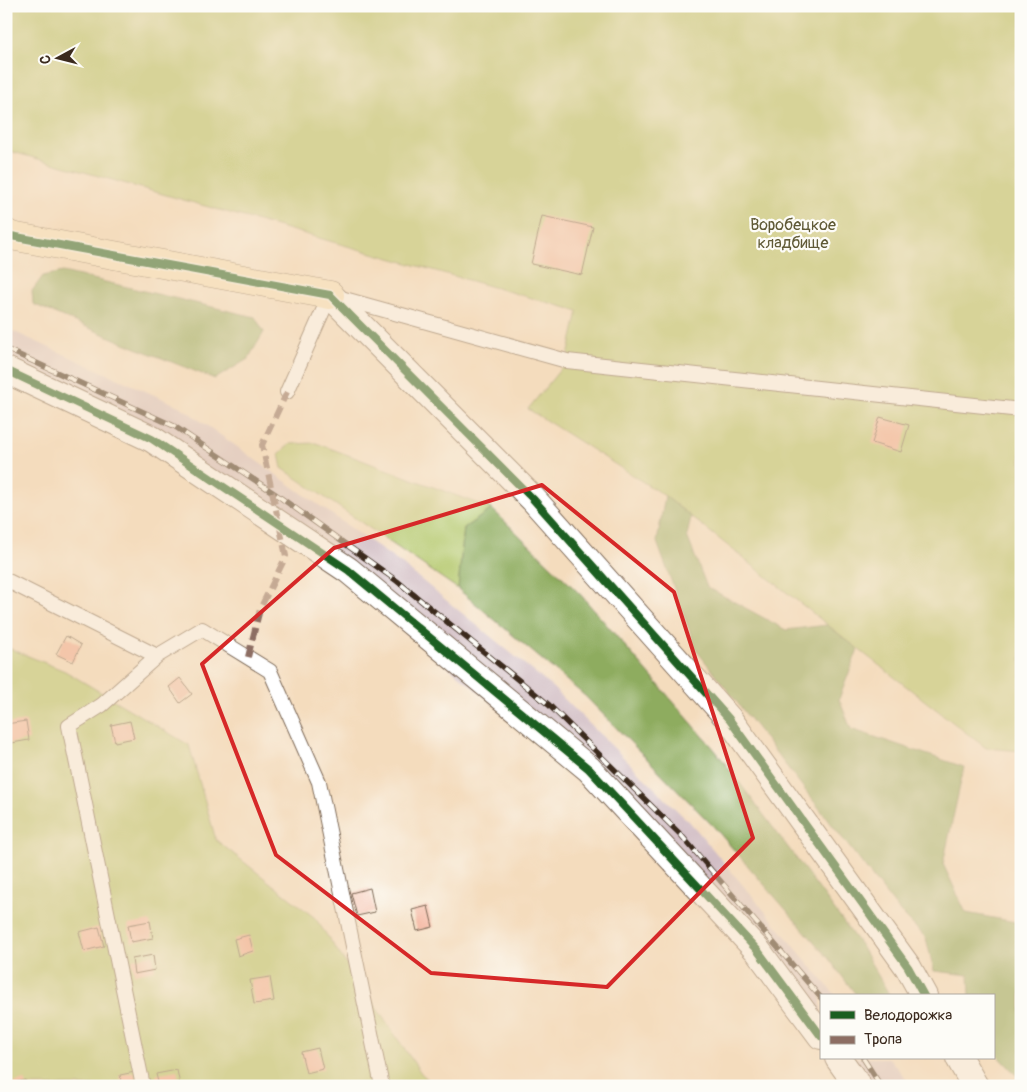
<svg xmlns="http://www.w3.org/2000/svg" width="1027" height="1092" viewBox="0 0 1027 1092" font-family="Pangolin,sans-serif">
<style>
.industrial{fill:#d2bec5}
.green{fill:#b3c76b;stroke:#777844}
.forest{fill:#8eac5f;stroke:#646b3e}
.building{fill:#f3a88f}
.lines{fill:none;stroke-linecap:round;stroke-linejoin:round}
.lane-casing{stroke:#7c6856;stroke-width:16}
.street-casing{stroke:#7c6856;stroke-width:28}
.secondary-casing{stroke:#7c6856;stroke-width:29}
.lane{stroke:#fff;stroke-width:14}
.street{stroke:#fff;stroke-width:26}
.secondary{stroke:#fae7c3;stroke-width:28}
.rail-casing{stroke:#3b2a1e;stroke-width:5.5}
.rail{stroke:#fdfcf7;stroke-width:4;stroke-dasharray:11;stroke-linecap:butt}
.quiet{stroke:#8d6e63;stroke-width:6;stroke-dasharray:12 6;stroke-linecap:butt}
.cycleway-casing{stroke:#fdfcf7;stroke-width:11}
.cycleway{stroke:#1b5e20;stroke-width:8}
.marked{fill:none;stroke:#d62828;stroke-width:4;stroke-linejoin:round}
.labels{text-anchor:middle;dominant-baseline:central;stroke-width:4.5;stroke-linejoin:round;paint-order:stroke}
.park-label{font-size:16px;fill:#5f5935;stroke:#fdfcf7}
</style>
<rect width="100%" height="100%" fill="#fdfcf7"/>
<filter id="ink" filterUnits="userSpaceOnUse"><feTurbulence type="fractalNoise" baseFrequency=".02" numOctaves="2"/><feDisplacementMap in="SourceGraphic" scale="10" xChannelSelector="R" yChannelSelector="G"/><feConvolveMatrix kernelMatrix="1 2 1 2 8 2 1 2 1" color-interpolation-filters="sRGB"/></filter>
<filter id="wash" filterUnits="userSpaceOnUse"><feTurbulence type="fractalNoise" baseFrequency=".0096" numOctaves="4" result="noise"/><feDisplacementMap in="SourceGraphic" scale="20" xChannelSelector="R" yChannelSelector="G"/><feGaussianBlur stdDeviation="1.12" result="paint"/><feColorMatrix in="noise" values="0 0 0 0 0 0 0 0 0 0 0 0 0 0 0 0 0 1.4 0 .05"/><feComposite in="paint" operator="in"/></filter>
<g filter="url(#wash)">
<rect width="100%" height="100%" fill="#f4dcbd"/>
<path class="industrial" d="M6,328L181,407L403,565L550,685L695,828L836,996H821V1027L697,871L168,437L6,363Z
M845,1058H889L907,1080L910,1086H867Z"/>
<path class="green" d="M6,6H1021V751L986,748L858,649L665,496L528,409L567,361L578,311L6,150Z
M316,443L492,509L464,528L458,589L282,468L279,454L290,444Z
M6,647L65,671L189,745L216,840L315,918L421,1073L435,1086H6Z"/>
<path class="forest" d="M63,272L255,317L264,332L248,359L215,379L131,346L33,304L32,291L43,276Z
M665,496L691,517L687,536L707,587L786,630L827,625L858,649L839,699L851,729L964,767L943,864L966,913L1021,923V1080L993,1050V996H970L969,975L934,971L926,938L899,911L697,651L657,542Z
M492,509L580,594L715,750L811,878L861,946L890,996H857L829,959L714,827L585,696L458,589L464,528Z"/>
<g id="blocks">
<path class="building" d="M542,216L593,227L582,275L531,264Z
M880,417L909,425L901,452L872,443Z
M66,636L81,645L73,662L56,654Z
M180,678L192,694L180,703L169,687Z
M26,721L29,740L6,744V724Z
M130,721L134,738L115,742L111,725Z
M370,888L375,912L357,916L351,893Z
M428,906L433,927L417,931L412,910Z
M150,921L153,938L131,942L128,925Z
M99,927L104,946L84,951L79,932Z
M249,935L253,951L238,956L234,939Z
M153,955L155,970L134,974L132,959Z
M270,977L274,1001L254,1004L250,980Z
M318,1048L323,1069L306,1073L301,1052Z
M177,1070L180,1085L159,1086L156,1074Z
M135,1072L138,1086H122L120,1075Z
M25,1080L27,1086H7V1085Z"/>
</g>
</g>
<g filter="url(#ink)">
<use href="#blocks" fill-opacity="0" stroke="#7c6856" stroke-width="1"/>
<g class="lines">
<g class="lane-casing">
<path id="lane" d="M287,392L330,295L567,361L1021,410
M6,580L157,656
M143,1086L69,726L102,705L157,656L202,629L270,671L319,782L382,1086"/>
</g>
<g class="street-casing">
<path id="street" d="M330,295L533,499L729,719L908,967L924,996
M6,370L152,439L348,570L589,769L758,951L821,1036
M838,1058L858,1086
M959,1058L975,1086"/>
</g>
<g class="secondary-casing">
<path id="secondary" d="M6,233L11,236L330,295"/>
</g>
<use href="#lane" class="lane"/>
<use href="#street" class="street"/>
<use href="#secondary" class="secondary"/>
<g class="rail-casing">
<path id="rail" d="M6,349L174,426L274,493L397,581L549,705L681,835L821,998
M863,1058L881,1086"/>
</g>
<use href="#rail" class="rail"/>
<path class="quiet" d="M248,657L260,609L286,556L262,445L287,392"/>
<g class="cycleway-casing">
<path id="cycleway" d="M6,233L11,236L330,295L533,499L729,719L908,967L924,996
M6,370L152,439L348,570L589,769L758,951L821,1036"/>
</g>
<use href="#cycleway" class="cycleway"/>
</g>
</g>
<path d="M0 0H1027V1092H0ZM542,485L674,592L753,838L607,987L431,973L276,855L202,664L334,548Z" fill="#f4dcbd" fill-opacity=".55" fill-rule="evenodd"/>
<path class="marked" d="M542,485L674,592L753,838L607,987L431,973L276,855L202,664L334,548Z"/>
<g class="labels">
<g class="park-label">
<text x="793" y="225">Воробецкое<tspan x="793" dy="18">кладбище</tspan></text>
</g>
</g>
<rect width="1027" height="1092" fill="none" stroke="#fdfcf7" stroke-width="25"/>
<rect x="820" y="994" width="175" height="65" fill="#fdfcf7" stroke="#afa8a0"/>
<rect x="830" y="1011" width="25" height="8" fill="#1b5e20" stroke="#afa8a0"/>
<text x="864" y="1020" font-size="15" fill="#3b2a1e">Велодорожка</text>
<rect x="830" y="1036" width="25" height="8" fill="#8d6e63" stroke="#afa8a0"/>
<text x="864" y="1044" font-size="15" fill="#3b2a1e">Тропа</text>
<g transform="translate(58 58) rotate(263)" stroke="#fdfcf7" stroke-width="4" paint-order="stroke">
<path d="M0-4L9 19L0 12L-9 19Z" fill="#3b2a1e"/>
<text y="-8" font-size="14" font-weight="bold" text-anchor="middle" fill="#3b2a1e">С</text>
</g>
</svg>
